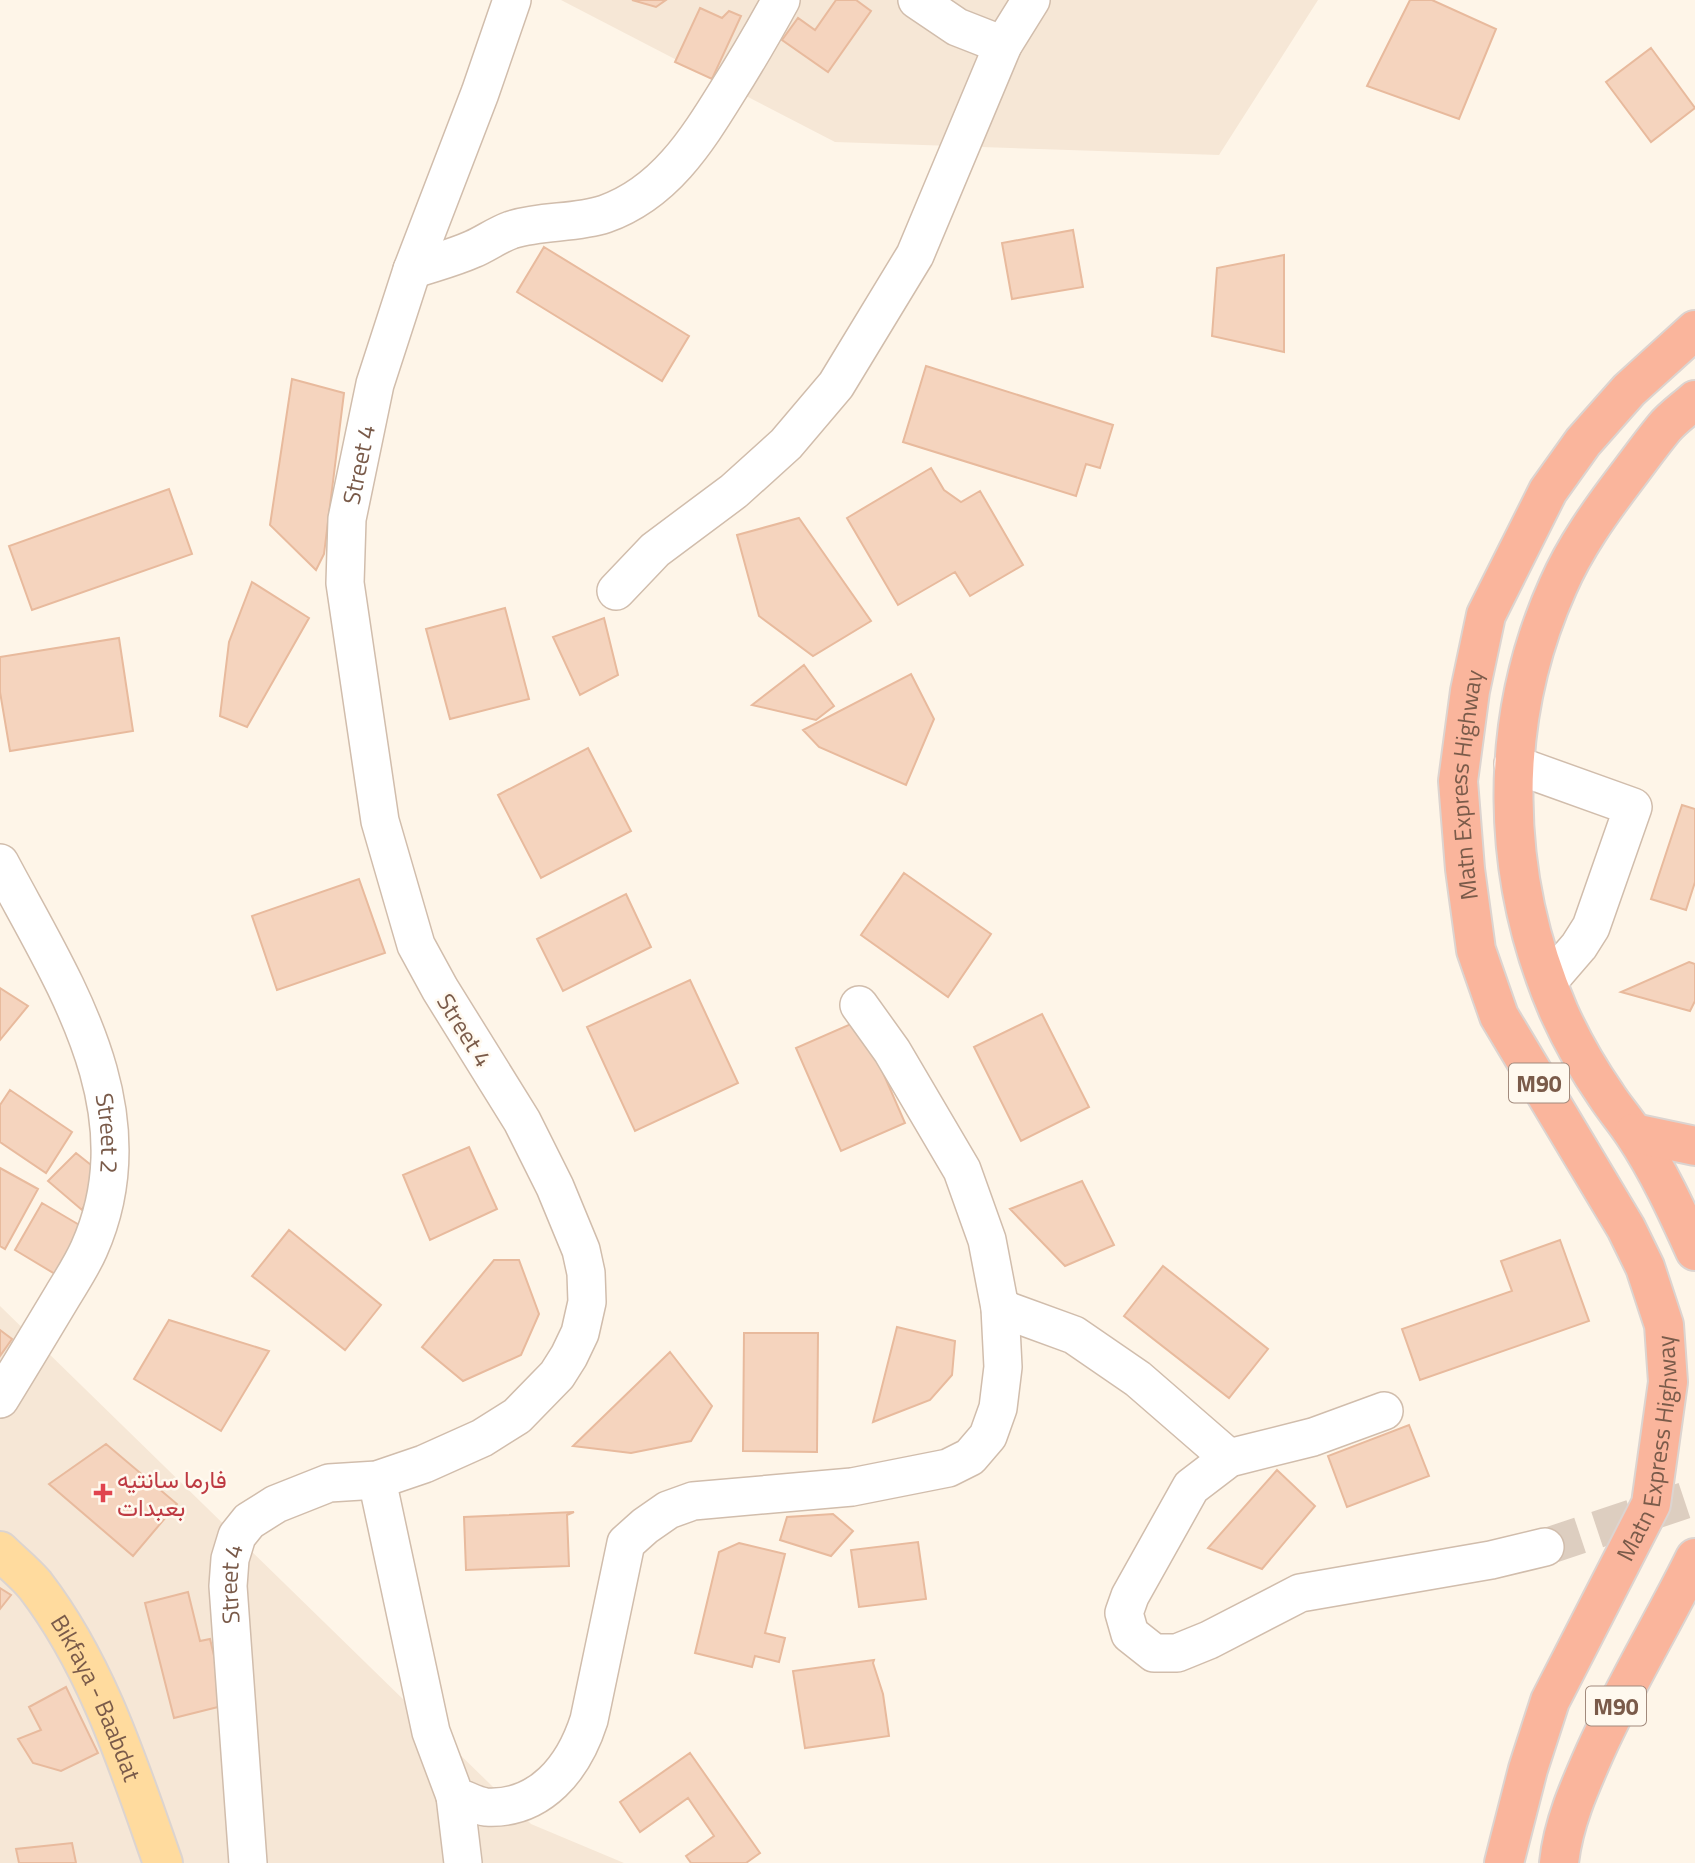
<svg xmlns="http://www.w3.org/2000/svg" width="1695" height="1863" viewBox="0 0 1695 1863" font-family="'Titillium Web',Vazirmatn,sans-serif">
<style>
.residential{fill:#f6e7d6}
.building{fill:#f5d4be;stroke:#e8ba9d;stroke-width:2}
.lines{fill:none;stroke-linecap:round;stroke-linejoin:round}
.minor-tunnel{stroke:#ddcec0;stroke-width:37;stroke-dasharray:37 18;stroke-linecap:butt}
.minor-casing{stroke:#d1bdac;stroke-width:40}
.major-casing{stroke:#dcd4d0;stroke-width:42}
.highway-casing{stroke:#dcd4d0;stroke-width:42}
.minor{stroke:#fff;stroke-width:37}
.major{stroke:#ffdb9e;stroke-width:38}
.highway{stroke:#fab59c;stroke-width:38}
.health-dot{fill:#e0444e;stroke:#fff9ef;stroke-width:2.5}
.labels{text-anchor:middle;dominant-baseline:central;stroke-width:5;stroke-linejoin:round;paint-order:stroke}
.shield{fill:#fff9ef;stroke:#a28a7c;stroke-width:2}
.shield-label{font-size:23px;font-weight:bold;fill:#7a5b4a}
.street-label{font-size:24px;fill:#7a5b4a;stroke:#fff9ef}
.health-label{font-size:24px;fill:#be3a42;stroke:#fff9ef;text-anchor:start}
</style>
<rect width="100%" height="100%" fill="#fef5e8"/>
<path class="residential" d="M561,0H1318L1219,155L835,142Z
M0,1306L531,1824L624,1863H0Z"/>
<path class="building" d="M632,0H666L656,7Z
M836,0H856L871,11L828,72L782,40L798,18L815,30Z
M1410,0H1432L1496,29L1459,119L1367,86Z
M700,8L722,18L729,11L741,16L712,79L675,62Z
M1651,48L1695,108L1651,142L1606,82Z
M1073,230L1083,287L1012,299L1002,243Z
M544,247L689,336L662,381L517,292Z
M1284,255V352L1212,336L1217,268Z
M926,366L1113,425L1100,468L1086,464L1076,496L903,442Z
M292,379L344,393L324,554L316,570L270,525Z
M931,468L944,490L961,502L980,491L1023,565L970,596L955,572L898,605L847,518Z
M169,489L192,554L32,610L9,546Z
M799,518L871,621L813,656L759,616L737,535Z
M252,582L309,618L247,727L220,716L229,642Z
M505,608L529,699L450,719L426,629Z
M604,618L618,675L580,695L553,637Z
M119,638L133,731L10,751L0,692V657Z
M804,665L834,706L816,720L752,705Z
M911,674L934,719L906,785L819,747L803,730Z
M588,748L631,831L541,878L498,795Z
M1682,805L1695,809V882L1686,910L1651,899Z
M904,873L991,934L948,997L861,935Z
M359,879L385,953L277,990L252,916Z
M626,894L651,947L563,991L537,939Z
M1689,962L1695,964V1001L1690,1011L1621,992Z
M690,980L738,1083L635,1131L587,1027Z
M0,988L28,1006L0,1040Z
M1042,1014L1089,1107L1021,1141L974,1047Z
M860,1020L905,1123L841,1151L796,1048Z
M10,1090L72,1132L46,1173L0,1142V1105Z
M469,1147L497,1209L430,1240L403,1175Z
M76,1153L101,1173L82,1210L48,1181Z
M0,1168L38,1189L5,1249L0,1246Z
M1082,1181L1114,1245L1065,1266L1010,1209Z
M42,1203L93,1233L65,1280L15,1250Z
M289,1230L381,1305L345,1350L252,1276Z
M1560,1240L1589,1321L1420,1380L1402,1329L1512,1291L1501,1261Z
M494,1260H519L539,1314L521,1355L463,1381L422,1347Z
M1163,1266L1268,1349L1229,1398L1124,1316Z
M169,1320L269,1351L221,1431L134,1379Z
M897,1327L955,1341L952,1375L930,1400L873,1422Z
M0,1330L12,1339L0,1356Z
M744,1333H818L817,1452L743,1451Z
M670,1352L712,1406L691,1441L631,1453L573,1446Z
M1409,1425L1429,1476L1347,1507L1328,1456Z
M106,1444L177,1504L133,1556L49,1484Z
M1277,1470L1315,1506L1262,1569L1208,1548Z
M574,1512L567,1515L569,1566L466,1570L464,1517Z
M833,1514L853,1531L831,1556L780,1540L787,1517Z
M918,1542L926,1599L859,1607L851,1550Z
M739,1543L785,1554L765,1633L785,1638L779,1662L755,1656L752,1667L695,1653L719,1552Z
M0,1588L11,1595L0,1609Z
M188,1592L200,1641L210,1639L226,1705L174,1718L145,1603Z
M874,1660L873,1663L883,1694L889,1736L805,1748L793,1671Z
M66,1687L98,1753L61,1771L33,1763L18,1739L41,1730L29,1707Z
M690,1753L760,1853L746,1863H691L686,1856L714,1836L688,1798L640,1832L620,1802Z
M72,1843L76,1863H19L16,1849Z"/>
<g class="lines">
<path class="minor-tunnel" d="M1545,1547L1695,1497"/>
<g class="minor-casing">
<g id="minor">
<path d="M917,0L957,27L1003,45"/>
<path d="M412,270C432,263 453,258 473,249C485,244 497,235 511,230C542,220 575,224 605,214C664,193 696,142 727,92C746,62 764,31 781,0"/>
<path d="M616,591L655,550L734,491L786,444L836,385L915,255L1003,45L1031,0"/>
<path d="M1513,764L1633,807L1591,927L1579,946L1548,982"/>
<path id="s1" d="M0,863C63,982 151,1110 89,1249C82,1265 72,1280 63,1295C42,1330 21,1365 0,1399"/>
<path d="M1000,1308L1074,1335L1138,1379L1229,1458"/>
<path d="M1384,1411L1313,1437L1229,1458L1191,1487L1130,1596L1124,1613L1130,1634L1154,1653H1177L1209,1640L1300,1593L1491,1560L1545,1547"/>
<path d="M377,1480L431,1732L455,1796C465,1799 476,1806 486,1807C541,1810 574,1767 589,1720L626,1543L645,1526L668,1510L693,1501L852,1487L948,1468L970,1457L988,1436L998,1408L1003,1367L1000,1308L987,1240L962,1170L892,1051L859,1005"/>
<path d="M455,1796L463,1863"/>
<path id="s2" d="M248,1863L228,1586L230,1559L237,1536L249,1521L276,1504L329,1483L377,1480L424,1464L482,1438L517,1416L557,1375L569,1356L580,1333L587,1302L586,1273L581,1250L555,1187L522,1121L440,989L416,945L380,821L345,583L347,519L375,384L412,270L480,93L512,0"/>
</g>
</g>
<g class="major-casing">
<g id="major">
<path id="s3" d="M0,1551C11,1562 25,1573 35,1585C98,1667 129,1767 163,1863"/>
</g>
</g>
<g class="highway-casing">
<g id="highway">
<path d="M1695,400C1685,409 1672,418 1664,428C1650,445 1638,462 1625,479C1600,512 1575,547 1558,586C1497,722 1500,876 1559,1012C1572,1041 1588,1069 1606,1095C1615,1109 1625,1120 1634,1134C1658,1170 1677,1211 1695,1251"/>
<path d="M1634,1133L1695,1146"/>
<path id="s4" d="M1504,1863L1528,1769L1550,1701L1651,1504L1668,1382L1664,1325L1645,1267L1626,1228L1499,1016L1476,950L1465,869L1458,781L1470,691L1486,615L1548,491L1583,442L1629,390L1695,330"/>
<path d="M1559,1863C1563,1824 1579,1788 1595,1752C1625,1685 1663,1623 1695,1558"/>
</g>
</g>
<use href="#minor" class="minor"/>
<use href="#major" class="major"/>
<use href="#highway" class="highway"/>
</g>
<path class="health-dot" d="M99.5 1482.5h7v7h7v7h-7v7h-7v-7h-7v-7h7z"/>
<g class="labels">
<g class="shield">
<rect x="1509" y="1063.5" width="60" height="39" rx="5"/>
<rect x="1586" y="1686.5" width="60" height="39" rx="5"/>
</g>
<g class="shield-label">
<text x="1539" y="1083">M90</text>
<text x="1616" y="1706">M90</text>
</g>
<g class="street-label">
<text stroke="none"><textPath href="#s2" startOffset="1666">Street 4</textPath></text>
<text stroke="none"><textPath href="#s4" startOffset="1158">Matn Express Highway</textPath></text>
<text transform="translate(465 1030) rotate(58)">Street 4</text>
<text stroke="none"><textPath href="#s1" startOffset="294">Street 2</textPath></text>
<text stroke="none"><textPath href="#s4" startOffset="444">Matn Express Highway</textPath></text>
<text stroke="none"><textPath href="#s2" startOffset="280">Street 4</textPath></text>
<text stroke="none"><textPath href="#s3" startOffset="178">Bikfaya - Baabdat</textPath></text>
</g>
<g class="health-label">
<text x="117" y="1479">فارما سانتيه<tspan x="117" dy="28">بعبدات</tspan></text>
</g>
</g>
</svg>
